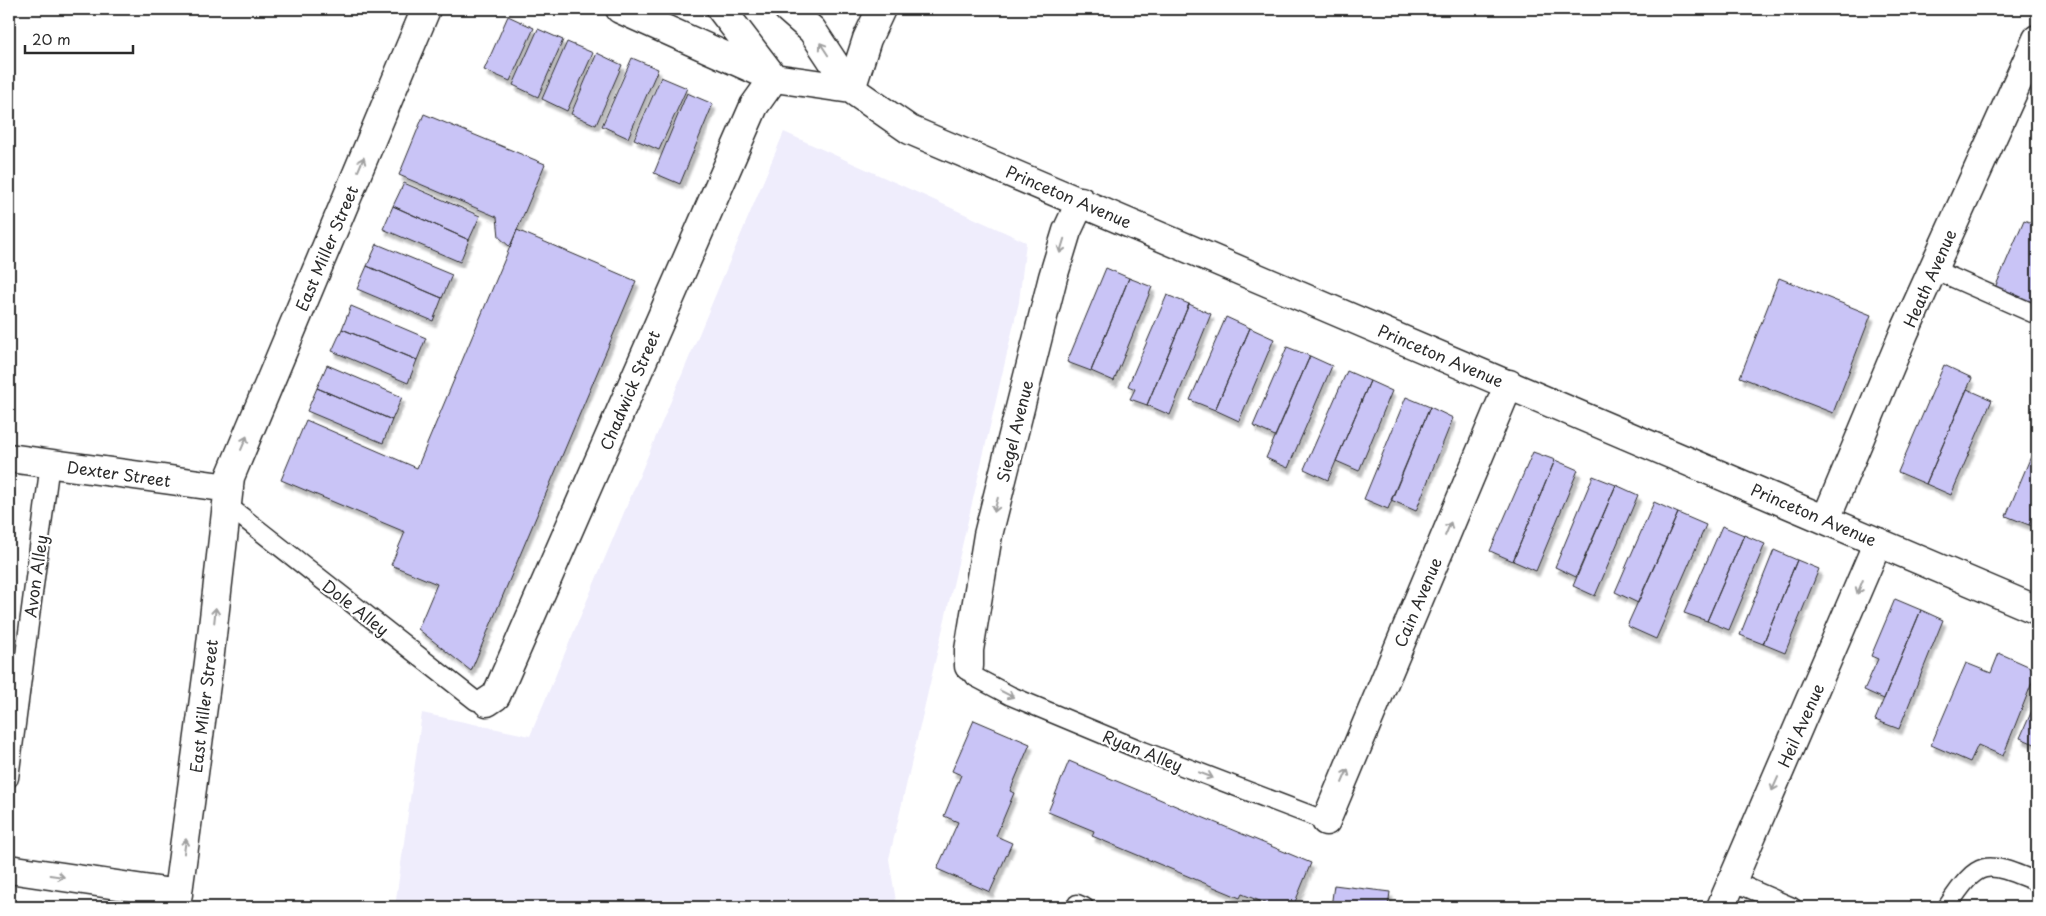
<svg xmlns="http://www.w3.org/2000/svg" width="2046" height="916" viewBox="0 0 2046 916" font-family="'Playpen Sans',sans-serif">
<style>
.built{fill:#efedfc}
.building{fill:#c9c4f6;stroke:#2b2b2b;filter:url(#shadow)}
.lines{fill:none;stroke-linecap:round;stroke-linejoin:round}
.service-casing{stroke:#2b2b2b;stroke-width:21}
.minor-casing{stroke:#2b2b2b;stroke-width:31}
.primary-casing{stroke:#2b2b2b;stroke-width:31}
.service{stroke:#fff;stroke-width:18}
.minor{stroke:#fff;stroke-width:28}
.primary{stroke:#fff;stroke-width:28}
.oneway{stroke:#a0a0a0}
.labels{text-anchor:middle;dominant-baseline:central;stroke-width:4.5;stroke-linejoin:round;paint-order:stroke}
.street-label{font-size:16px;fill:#2b2b2b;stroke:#fff}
</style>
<defs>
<filter id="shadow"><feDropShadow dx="3" dy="5.5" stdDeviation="1" flood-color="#0004"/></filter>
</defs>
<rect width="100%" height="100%" fill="#fff"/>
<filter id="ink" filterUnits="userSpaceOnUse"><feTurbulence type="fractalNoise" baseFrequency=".02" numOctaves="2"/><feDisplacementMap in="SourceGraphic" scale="10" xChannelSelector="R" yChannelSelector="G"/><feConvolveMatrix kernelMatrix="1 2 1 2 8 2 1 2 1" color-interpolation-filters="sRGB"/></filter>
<g filter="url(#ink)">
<path class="built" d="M784,132L1026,242L1019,302L889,859L897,907H395L422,713L530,736Z"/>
<path class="building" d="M508,16L534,28L510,81L484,70Z
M538,29L563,40L538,97L513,85Z
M567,42L593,53L567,111L542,99Z
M597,53L622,65L596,125L571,114Z
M632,58L658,69L628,138L602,126Z
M661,77L687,88L659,150L634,139Z
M687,93L713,104L680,184L654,173Z
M424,114L545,164L510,247L499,237L497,217L399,175Z
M404,183L480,216L469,240L393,206Z
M393,206L469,240L460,262L383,229Z
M2024,220L2037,225V308L1994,290Z
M517,230L636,281L471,671L418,629L437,584L391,565L405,532L281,480L306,420L417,468Z
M377,244L452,275L442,298L367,266Z
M367,266L442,298L433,321L357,289Z
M1106,268L1129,278L1091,371L1067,362Z
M1129,278L1152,287L1114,381L1091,371Z
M1779,278L1871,315L1833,413L1740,377Z
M1167,295L1189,304L1147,405L1130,399L1135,389L1128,386Z
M1189,304L1211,314L1170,415L1147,405Z
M351,306L426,338L417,360L342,329Z
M1226,317L1250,328L1215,410L1190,400Z
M1250,328L1274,339L1239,421L1215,410Z
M342,329L417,360L408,383L332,351Z
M1287,347L1310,356L1275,436L1253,426Z
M1310,356L1332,366L1288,468L1266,458Z
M327,365L402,397L392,420L317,388Z
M1944,365L1972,378L1926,484L1898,472Z
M1347,371L1370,381L1328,480L1304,469Z
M1370,381L1392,391L1359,471L1336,461Z
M317,388L392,420L383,443L307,411Z
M1967,389L1992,400L1951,495L1926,484Z
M1406,397L1430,407L1388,509L1364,499Z
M1430,407L1453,418L1416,511L1391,500Z
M2037,442V506L2029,525L2006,516Z
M1533,452L1555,460L1513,561L1490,551Z
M1555,460L1578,470L1536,571L1513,561Z
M1593,476L1616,485L1576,577L1555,567Z
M1616,485L1638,495L1595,596L1573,586Z
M1654,502L1678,513L1638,603L1615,592Z
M2037,506V528L2029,525Z
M1678,513L1706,525L1656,639L1627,626Z
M1722,526L1744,535L1707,621L1684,613Z
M1744,535L1765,544L1729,630L1707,621Z
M1774,550L1797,560L1763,644L1740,635Z
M1797,560L1819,569L1785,653L1763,644Z
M1895,599L1921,610L1884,699L1864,690L1878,659L1871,656Z
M1921,610L1943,620L1899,729L1875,720Z
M1999,653L2037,670L2003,756L1978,745L1970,762L1931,745L1966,663L1991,673Z
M2037,699V745L2020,738Z
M974,720L1030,744L1010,791L1014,793L996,836L1012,843L990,892L937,869L958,822L944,816L961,775L952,771Z
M1069,761L1311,863L1293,907H1275L1242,894L1240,898L1092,836L1094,831L1048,812Z
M1334,885L1390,892L1388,907H1331Z"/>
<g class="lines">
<g class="service-casing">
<path id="service" d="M1933,269L2037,315
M227,505L476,701L487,702
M969,666L975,677L1011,696L1143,751L1326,821
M9,778L50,463
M1732,881L1792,907
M1077,907V904L1084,907
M1947,907C1979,859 1984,860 2037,882"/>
</g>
<g class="minor-casing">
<path id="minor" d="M851,89L867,39L881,9
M9,458L229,488
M1826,519L1904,333L2037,39
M969,666V650L988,535L1053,277L1067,231L1081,201
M487,702L496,696L754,106L774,78
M1326,821L1509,384
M9,869L178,894
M176,907L209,662L230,477L426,9
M1721,907L1878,542"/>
</g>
<g class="primary-casing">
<path id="primary" d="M620,9L774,78L851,89
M721,9L773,77
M788,9L812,30L851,89L910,130L2037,610"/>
</g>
<use href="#service" class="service"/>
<use href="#minor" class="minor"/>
<use href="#primary" class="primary"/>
</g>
<defs><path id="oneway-shaft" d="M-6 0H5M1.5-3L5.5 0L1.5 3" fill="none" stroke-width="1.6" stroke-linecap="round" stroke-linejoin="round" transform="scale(1.25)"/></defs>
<g class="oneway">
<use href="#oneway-shaft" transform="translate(824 49) rotate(-123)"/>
<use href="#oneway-shaft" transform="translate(361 164) rotate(-67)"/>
<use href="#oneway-shaft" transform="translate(1062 246) rotate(107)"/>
<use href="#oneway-shaft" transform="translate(244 443) rotate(-67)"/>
<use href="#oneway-shaft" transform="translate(996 505) rotate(104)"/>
<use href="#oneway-shaft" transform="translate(1448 529) rotate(-67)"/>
<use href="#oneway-shaft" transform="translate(1860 587) rotate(112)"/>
<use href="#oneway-shaft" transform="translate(215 615) rotate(-84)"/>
<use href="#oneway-shaft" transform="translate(1007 694) rotate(27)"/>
<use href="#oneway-shaft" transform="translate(1206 775) rotate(21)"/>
<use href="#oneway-shaft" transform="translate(1345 776) rotate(-67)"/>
<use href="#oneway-shaft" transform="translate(1775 784) rotate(114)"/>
<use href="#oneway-shaft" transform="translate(185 846) rotate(-82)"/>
<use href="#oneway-shaft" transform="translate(57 876) rotate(8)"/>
</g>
</g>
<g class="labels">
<g class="street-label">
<text transform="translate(1069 196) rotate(23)">Princeton Avenue</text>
<text transform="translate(326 248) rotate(-67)">East Miller Street</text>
<text transform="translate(1929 278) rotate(-66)">Heath Avenue</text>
<text transform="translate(1441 355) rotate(23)">Princeton Avenue</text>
<text transform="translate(629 390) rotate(-67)">Chadwick Street</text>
<text transform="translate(1014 431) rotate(-76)">Siegel Avenue</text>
<text transform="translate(119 473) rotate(8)">Dexter Street</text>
<text transform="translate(1814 514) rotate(23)">Princeton Avenue</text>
<text transform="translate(35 576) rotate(-82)">Avon Alley</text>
<text transform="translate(1417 602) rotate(-67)">Cain Avenue</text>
<text transform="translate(356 607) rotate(38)">Dole Alley</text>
<text transform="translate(203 706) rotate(-83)">East Miller Street</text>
<text transform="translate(1800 725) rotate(-66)">Heil Avenue</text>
<text transform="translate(1143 750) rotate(22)">Ryan Alley</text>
</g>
</g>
<rect width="2046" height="916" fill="none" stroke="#fff" stroke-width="30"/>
<rect x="15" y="15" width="2016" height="886" fill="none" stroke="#2b2b2b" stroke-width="2" filter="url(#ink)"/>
<path d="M25 45v8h108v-8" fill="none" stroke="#2b2b2b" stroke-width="2.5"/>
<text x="32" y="45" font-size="15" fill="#2b2b2b" stroke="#ffffff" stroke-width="4" paint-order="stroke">20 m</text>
</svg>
